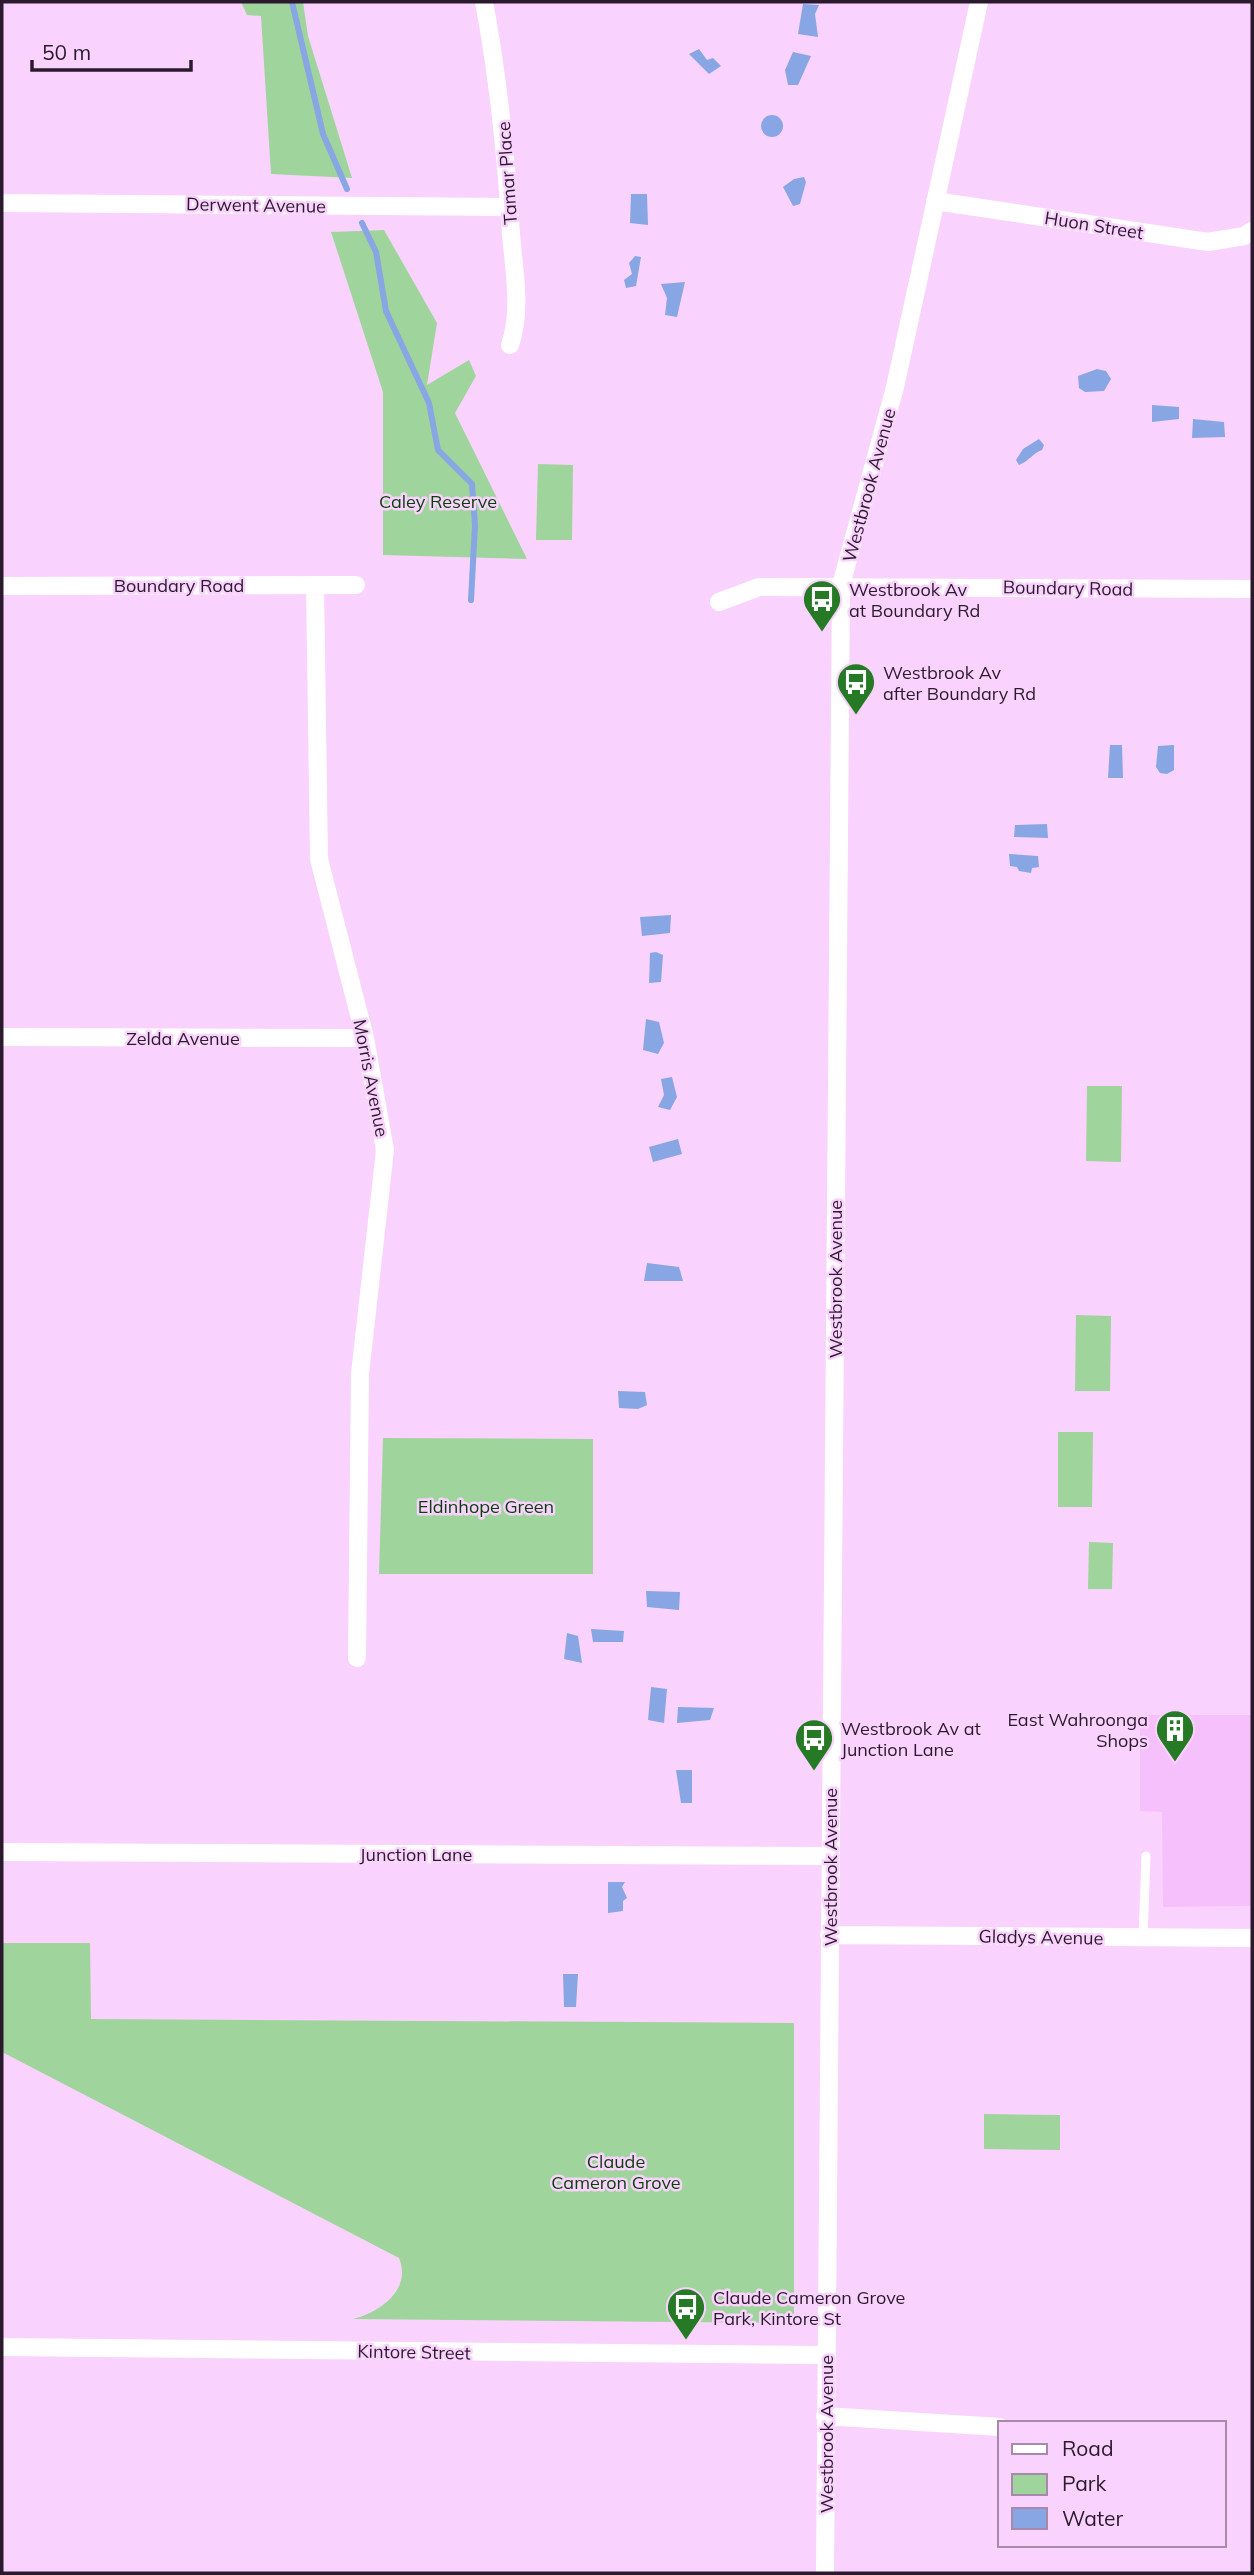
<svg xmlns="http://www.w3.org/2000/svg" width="1254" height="2575" viewBox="0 0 1254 2575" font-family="Mulish,sans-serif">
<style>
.built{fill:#f5c0fb}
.green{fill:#a0d49d}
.water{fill:#87a6e3}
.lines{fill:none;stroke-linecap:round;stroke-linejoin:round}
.stream{stroke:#87a6e3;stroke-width:6}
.service{stroke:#fff;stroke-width:9}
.minor{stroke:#fff;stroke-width:18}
.labels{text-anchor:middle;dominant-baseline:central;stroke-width:5;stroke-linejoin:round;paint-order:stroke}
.street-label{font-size:18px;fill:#2b1a2d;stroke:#f9d3fd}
.park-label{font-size:18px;fill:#063f08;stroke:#f9d3fd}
.poi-label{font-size:18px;fill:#2b1a2d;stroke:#f9d3fd;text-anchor:start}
</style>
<rect width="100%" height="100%" fill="#f9d3fd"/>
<path class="built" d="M1140,1715H1252V1906L1163,1907L1162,1812L1140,1811Z"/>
<path class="green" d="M241,2H303L308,36L352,178L271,174L261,16L247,15Z
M384,230L437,323L427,385L469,360L476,376L455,413L527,559L383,555V392L331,232Z
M538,464L573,465L572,540H536Z
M1087,1086H1122L1121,1162L1086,1161Z
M1076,1315L1111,1316L1110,1391H1075Z
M1058,1432H1093L1092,1507H1058Z
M383,1438L593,1439V1574H379Z
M1089,1542L1113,1543L1112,1589H1088Z
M2,1943H90L91,2019L794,2023V2323L353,2319C380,2312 412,2290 399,2258L2,2052Z
M984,2114L1060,2115V2150L984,2149Z"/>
<path class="water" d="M803,4L819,5L815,14L818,37L798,34Z
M699,49L707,60L713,58L721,66L709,74L689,54Z
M793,52L811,56L798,85H788L785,70Z
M761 126a11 11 0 1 1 22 0a11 11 0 1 1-22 0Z
M804,177L806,182L800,204L793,206L783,187L794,179Z
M631,194H647L648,225L630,223Z
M635,256L641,257L636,286L626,288L624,280L632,274L629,263Z
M685,282L677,317L665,315L667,298L661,284Z
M1097,369L1106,371L1111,379L1104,391L1085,392L1079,388L1078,376Z
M1152,405L1179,407V419L1152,422Z
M1193,419L1224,422L1225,437L1192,438Z
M1039,439L1044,445L1042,450C1033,453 1029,461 1019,465L1016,460L1023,449Z
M1110,745H1122L1123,778H1108Z
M1174,745V770L1167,774L1160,773L1156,767L1158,746Z
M1047,824L1048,838L1014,837L1015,825Z
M1009,854L1038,856L1039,867L1032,868L1031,873L1019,871L1017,867L1010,866Z
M671,915L670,933L642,936L640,917Z
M656,952L663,955L661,982L649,983L650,953Z
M646,1019L659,1022L664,1043L658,1054L643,1050Z
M672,1077L677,1097L670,1110L658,1107L664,1095L661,1079Z
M678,1139L682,1154L653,1162L649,1147Z
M647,1263L679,1267L683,1281H644Z
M618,1391L645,1392L647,1405L638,1409L619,1408Z
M646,1591L680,1592L679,1610L647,1607Z
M591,1629L624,1631L623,1642H593Z
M567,1633L578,1636L582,1663L564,1659Z
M651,1687L667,1689L664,1723L648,1720Z
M678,1707L714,1708L710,1720L677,1723Z
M676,1770H692V1803H681Z
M608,1882H625L622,1887L627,1898L623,1901V1911L608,1913Z
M563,1974H578L576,2007H564Z"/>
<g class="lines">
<path class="stream" d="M292,2L323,134L347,189
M362,223L376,252L386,311L429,403L438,450L472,484L475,525L471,600"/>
<path class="service" d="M1143,1938L1146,1856"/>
<path class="minor" d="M484,2C499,81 506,154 511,234C514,271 522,310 510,345
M935,201L1208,242L1244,236L1252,231
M2,203L509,207
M315,585L319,859L365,1038L385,1150L360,1374L357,1658
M2,586L356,585
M719,602L759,587L1252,589
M2,1037L365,1038
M2,1852L830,1856
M829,1935L1252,1938
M2,2347L826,2355
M825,2416L1000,2427
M825,2573L841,585L895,387L979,2"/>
</g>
<defs>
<g id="bus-pin" transform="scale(2.0125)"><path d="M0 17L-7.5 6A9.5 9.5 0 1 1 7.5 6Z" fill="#267a26" stroke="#f9d3fd"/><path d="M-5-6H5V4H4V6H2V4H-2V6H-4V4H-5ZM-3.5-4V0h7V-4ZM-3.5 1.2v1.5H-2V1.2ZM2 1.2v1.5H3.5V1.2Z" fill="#fff"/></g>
<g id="building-pin" transform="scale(2.0125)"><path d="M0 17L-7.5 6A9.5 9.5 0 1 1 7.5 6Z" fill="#267a26" stroke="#f9d3fd"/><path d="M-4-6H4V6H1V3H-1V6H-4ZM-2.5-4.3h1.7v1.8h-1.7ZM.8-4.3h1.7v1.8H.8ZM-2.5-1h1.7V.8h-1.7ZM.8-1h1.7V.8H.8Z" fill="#fff"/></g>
</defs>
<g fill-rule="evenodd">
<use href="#bus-pin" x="822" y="599"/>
<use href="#bus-pin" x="856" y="682"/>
<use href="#building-pin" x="1175" y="1729"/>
<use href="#bus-pin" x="814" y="1738"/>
<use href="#bus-pin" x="686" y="2307"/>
</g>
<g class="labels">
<g class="street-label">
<text transform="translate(507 173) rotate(-94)">Tamar Place</text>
<text transform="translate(256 205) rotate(1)">Derwent Avenue</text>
<text transform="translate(1094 225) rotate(9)">Huon Street</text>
<text transform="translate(869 485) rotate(-75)">Westbrook Avenue</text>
<text x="179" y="585">Boundary Road</text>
<text transform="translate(1068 588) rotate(1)">Boundary Road</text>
<text x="183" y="1038">Zelda Avenue</text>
<text transform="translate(371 1078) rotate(79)">Morris Avenue</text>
<text transform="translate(835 1279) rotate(-90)">Westbrook Avenue</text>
<text x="416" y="1854">Junction Lane</text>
<text transform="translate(830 1867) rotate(-90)">Westbrook Avenue</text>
<text transform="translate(1041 1937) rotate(1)">Gladys Avenue</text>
<text transform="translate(414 2352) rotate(1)">Kintore Street</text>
<text transform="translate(826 2434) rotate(-90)">Westbrook Avenue</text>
</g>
<g class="park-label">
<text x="438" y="501">Caley Reserve</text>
<text x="486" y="1506">Eldinhope Green</text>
<text x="616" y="2161">Claude<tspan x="616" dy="21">Cameron Grove</tspan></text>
</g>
<g class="poi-label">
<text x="849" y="589">Westbrook Av<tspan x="849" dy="21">at Boundary Rd</tspan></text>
<text x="883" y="672">Westbrook Av<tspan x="883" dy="21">after Boundary Rd</tspan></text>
<text x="1148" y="1719" text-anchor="end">East Wahroonga<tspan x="1148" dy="21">Shops</tspan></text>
<text x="841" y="1728">Westbrook Av at<tspan x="841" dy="21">Junction Lane</tspan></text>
<text x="713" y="2297">Claude Cameron Grove<tspan x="713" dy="21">Park, Kintore St</tspan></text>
</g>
</g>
<rect width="1254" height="2575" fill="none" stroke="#2b1a2d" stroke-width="7"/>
<rect x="998" y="2421" width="228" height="126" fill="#f9d3fd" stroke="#a789aa" stroke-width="2"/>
<rect x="1012" y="2444" width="35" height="10" fill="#ffffff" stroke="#a789aa" stroke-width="2"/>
<text x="1062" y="2456" font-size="21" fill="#2b1a2d">Road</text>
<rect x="1012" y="2474" width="35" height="21" fill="#a0d49d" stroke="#a789aa" stroke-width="2"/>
<text x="1062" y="2491" font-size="21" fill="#2b1a2d">Park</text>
<rect x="1012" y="2508" width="35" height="21" fill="#87a6e3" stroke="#a789aa" stroke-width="2"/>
<text x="1062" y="2526" font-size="21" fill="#2b1a2d">Water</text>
<path d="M32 60v10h159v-10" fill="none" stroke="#2b1a2d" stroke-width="3.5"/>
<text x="42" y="60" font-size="21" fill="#2b1a2d" stroke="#f9d3fd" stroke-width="5" paint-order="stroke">50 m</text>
</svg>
